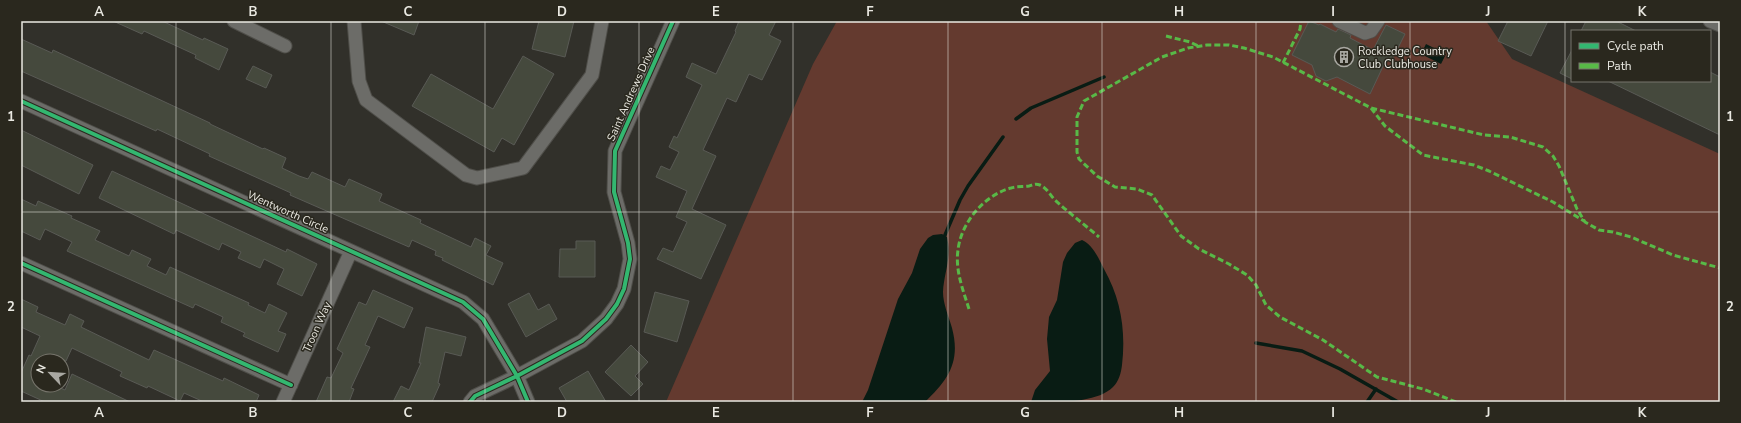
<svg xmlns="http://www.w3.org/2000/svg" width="1741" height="423" viewBox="0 0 1741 423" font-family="'Nunito Sans',sans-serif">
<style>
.green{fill:#643a2f}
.water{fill:#091c14}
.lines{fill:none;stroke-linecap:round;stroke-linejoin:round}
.stream{stroke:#091c14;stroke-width:3.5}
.building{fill:#45493d;stroke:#595a55}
.minor-casing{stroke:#4f4e49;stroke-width:15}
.minor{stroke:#6c6c68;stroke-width:13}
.quiet{stroke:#58b947;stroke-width:3;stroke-dasharray:6 3;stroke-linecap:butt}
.cycleway-casing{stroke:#2a281e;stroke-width:6}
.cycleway{stroke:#33b770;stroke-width:4}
.grid{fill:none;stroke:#eae9e2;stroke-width:1;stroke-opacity:0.55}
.labels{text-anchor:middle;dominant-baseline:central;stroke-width:3;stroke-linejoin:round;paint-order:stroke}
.poi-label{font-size:11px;fill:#eae9e2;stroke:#2a281e;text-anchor:start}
.street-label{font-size:11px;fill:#eae9e2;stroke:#2a281e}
.neatline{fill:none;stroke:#eae9e2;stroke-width:1.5}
.grid-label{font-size:13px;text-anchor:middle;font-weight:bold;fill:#eae9e2}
</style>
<rect width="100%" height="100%" fill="#31302a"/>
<path class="green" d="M837,21H1486L1512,59L1720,154V402H666L813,64Z"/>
<path class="water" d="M1426,44L1446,54L1441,64L1421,54Z
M942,234L947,237C952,258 944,272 943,292C943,304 949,317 952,328C961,362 948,380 925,402H862L868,390L898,299L912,273L920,249L928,238L933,235Z
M1082,240C1093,245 1099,259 1104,269C1121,299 1126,331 1122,365C1121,373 1119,381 1113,387C1096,404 1054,402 1031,402L1035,390L1050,371L1047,339L1049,317L1057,300L1063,262L1067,253L1075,243Z"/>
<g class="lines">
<path class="stream" d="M1016,119L1031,108L1104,77
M945,235L960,200L968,186L1003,137
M1256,343L1302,351L1340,369L1398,402
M1367,402L1376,389"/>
</g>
<path class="building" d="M113,21H162L203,40L204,38L228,49L219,70L195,58L196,55L144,31L142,34Z
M381,21H419L414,35Z
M539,21H574L565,57L532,49Z
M739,21H776L769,35L781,41L762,80L749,74L736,102L727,98L703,150L716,156L692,209L726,225L701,279L657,259L663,248L673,252L687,222L676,217L687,191L656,177L661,166L670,170L679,152L669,147L674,136L677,138L702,85L686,77L692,63L716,74L736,32L735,31Z
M1309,21L1319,25L1320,24L1336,32L1338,29L1351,35L1350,38L1373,50L1386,25L1405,34L1392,60L1387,58L1370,94L1337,77L1326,81L1316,76L1312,65L1292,55Z
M1508,21H1548L1531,56L1498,41Z
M1586,21H1616L1636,31H1581Z
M21,39L52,53L53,50L210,123V124L263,149L264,148L286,158L282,168L299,176L308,179L312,172L345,187L349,179L382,194L379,201L421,220L420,223L471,247L475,238L491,246L486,255L503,263L493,285L442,260L443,258L435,255L436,251L412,240L409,247L290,195L291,193L209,156L210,154L157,129L156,131L21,71Z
M1572,50V79L1560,73Z
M523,56L554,74L514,145L502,138L494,152L412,106L431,74L493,109Z
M253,66L272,75L266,88L246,79Z
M1710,72L1720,77V135L1608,81H1710Z
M21,130L93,165L79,194L21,165Z
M112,171L286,252L287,249L317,264L302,296L277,284L284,269L264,259L260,268L238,258L241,252L222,243L219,250L176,230L174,234L99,198Z
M21,199L36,206L38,201L72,216L71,218L100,231L95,240L129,256L132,250L151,259L147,266L166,275L170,267L249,303L248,305L265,313L269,304L287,313L278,331L286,334L278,352L243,336L245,333L221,322L223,317L195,304L193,308L67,251L72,242L45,229L40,240L21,231Z
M576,241H595V277H559L560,249H576Z
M373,290L413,308L404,328L378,316L365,345L370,347L351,388L354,389L349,402H316L327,377L331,378L343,353L337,349L359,302L366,305Z
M655,292L689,301L677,342L644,332Z
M529,293L538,310L549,304L557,319L526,337L508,304Z
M21,299L38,307L36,312L65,325L70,314L84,321L81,327L149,360L154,350L223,381L224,378L259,395L256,402H204L184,393L180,401L148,386L147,388L120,376L122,372L72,348L66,361H38V385H54L65,390L72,374L130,402H45L21,391V373L29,355L31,356L40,336L21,327Z
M426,327L466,337L461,356L445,352L438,383L440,384L432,402H393L401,386L409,390L421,363H419Z
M631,345L648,362L635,376L643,384L631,396L605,372Z
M588,371L606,402H567L559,388Z"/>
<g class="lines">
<g class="minor-casing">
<path id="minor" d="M234,21L285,46
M354,21L359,81L366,100L466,175L477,178L523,168L592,75L602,21
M1339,21L1365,33L1371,31L1378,21
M1710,21L1720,25
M21,101L463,302L483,319L517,376L528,402
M21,263L291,385
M283,402L351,251
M470,402L475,396L517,376L582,341L606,319L617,304L624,289L630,259L628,243L614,192L615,151L673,21"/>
</g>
<use href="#minor" class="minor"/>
<path class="quiet" d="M1166,36L1190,42L1198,46
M1283,63L1300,29L1301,21
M1371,108L1385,126L1423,155L1474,165L1489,171L1553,202L1584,221
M969,309C963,290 955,270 958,250C961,223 984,195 1011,188C1017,186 1023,187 1029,186C1033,185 1035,183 1040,185C1047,188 1050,195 1055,200C1069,213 1085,225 1099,237
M1456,402L1423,389L1377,377L1323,340L1280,317L1266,305L1256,285L1247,275L1229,264L1199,249L1181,236L1152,195L1137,189L1115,187L1097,176L1079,159L1077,152V117L1084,101L1162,57L1188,48L1207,45H1229L1244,48L1273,57L1371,108L1484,135L1510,137L1543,147L1553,156L1559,166L1577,209L1585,222L1599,230L1613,232L1631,237L1673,255L1720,268"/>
<g class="cycleway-casing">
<path id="cycleway" d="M21,101L463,302L483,319L517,376L528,402
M21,263L291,385
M470,402L475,396L517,376L582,341L606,319L617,304L624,289L630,259L628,243L614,192L615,151L673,21"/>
</g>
<use href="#cycleway" class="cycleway"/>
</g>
<path class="grid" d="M176,21V402M331,21V402M485,21V402M639,21V402M793,21V402M948,21V402M1102,21V402M1256,21V402M1410,21V402M1565,21V402M21,212H1720"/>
<defs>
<g id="building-ring" transform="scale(1)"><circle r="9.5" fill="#2a281e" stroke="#a9a8a2" stroke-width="1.5"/><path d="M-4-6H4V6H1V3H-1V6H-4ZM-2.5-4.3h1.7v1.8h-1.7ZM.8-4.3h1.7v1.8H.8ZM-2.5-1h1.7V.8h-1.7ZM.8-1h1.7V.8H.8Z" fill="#a9a8a2"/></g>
</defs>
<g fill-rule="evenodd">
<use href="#building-ring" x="1344" y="57"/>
</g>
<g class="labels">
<g class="poi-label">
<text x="1358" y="51">Rockledge Country<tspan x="1358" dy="13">Club Clubhouse</tspan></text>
</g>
<g class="street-label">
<text transform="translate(631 94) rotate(-66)">Saint Andrews Drive</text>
<text transform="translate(288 212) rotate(24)">Wentworth Circle</text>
<text transform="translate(317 327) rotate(-66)">Troon Way</text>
</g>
</g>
<rect width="1741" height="423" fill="none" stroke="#2a281e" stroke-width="44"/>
<rect x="1571" y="30" width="140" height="52" fill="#2a281e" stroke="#77756c"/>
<rect x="1579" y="43" width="20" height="6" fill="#33b770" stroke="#77756c"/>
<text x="1607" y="50" font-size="12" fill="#eae9e2">Cycle path</text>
<rect x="1579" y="63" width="20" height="6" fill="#58b947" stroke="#77756c"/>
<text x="1607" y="70" font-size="12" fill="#eae9e2">Path</text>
<g transform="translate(50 373) rotate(295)"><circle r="19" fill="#2a281e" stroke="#77756c"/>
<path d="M0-3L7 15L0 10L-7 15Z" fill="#a9a8a2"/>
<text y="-6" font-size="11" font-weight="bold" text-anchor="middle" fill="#eae9e2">N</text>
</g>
<rect x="22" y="22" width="1697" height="379" class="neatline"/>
<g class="grid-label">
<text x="99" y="16">A</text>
<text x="253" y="16">B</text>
<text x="408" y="16">C</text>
<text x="562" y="16">D</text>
<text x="716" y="16">E</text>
<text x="870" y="16">F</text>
<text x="1025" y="16">G</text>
<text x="1179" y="16">H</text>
<text x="1333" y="16">I</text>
<text x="1488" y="16">J</text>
<text x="1642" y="16">K</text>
<text x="11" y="121">1</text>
<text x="1730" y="121">1</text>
<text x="11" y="311">2</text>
<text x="1730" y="311">2</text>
<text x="99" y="417">A</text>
<text x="253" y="417">B</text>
<text x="408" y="417">C</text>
<text x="562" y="417">D</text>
<text x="716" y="417">E</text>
<text x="870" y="417">F</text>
<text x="1025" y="417">G</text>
<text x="1179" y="417">H</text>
<text x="1333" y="417">I</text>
<text x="1488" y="417">J</text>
<text x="1642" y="417">K</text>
</g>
</svg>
